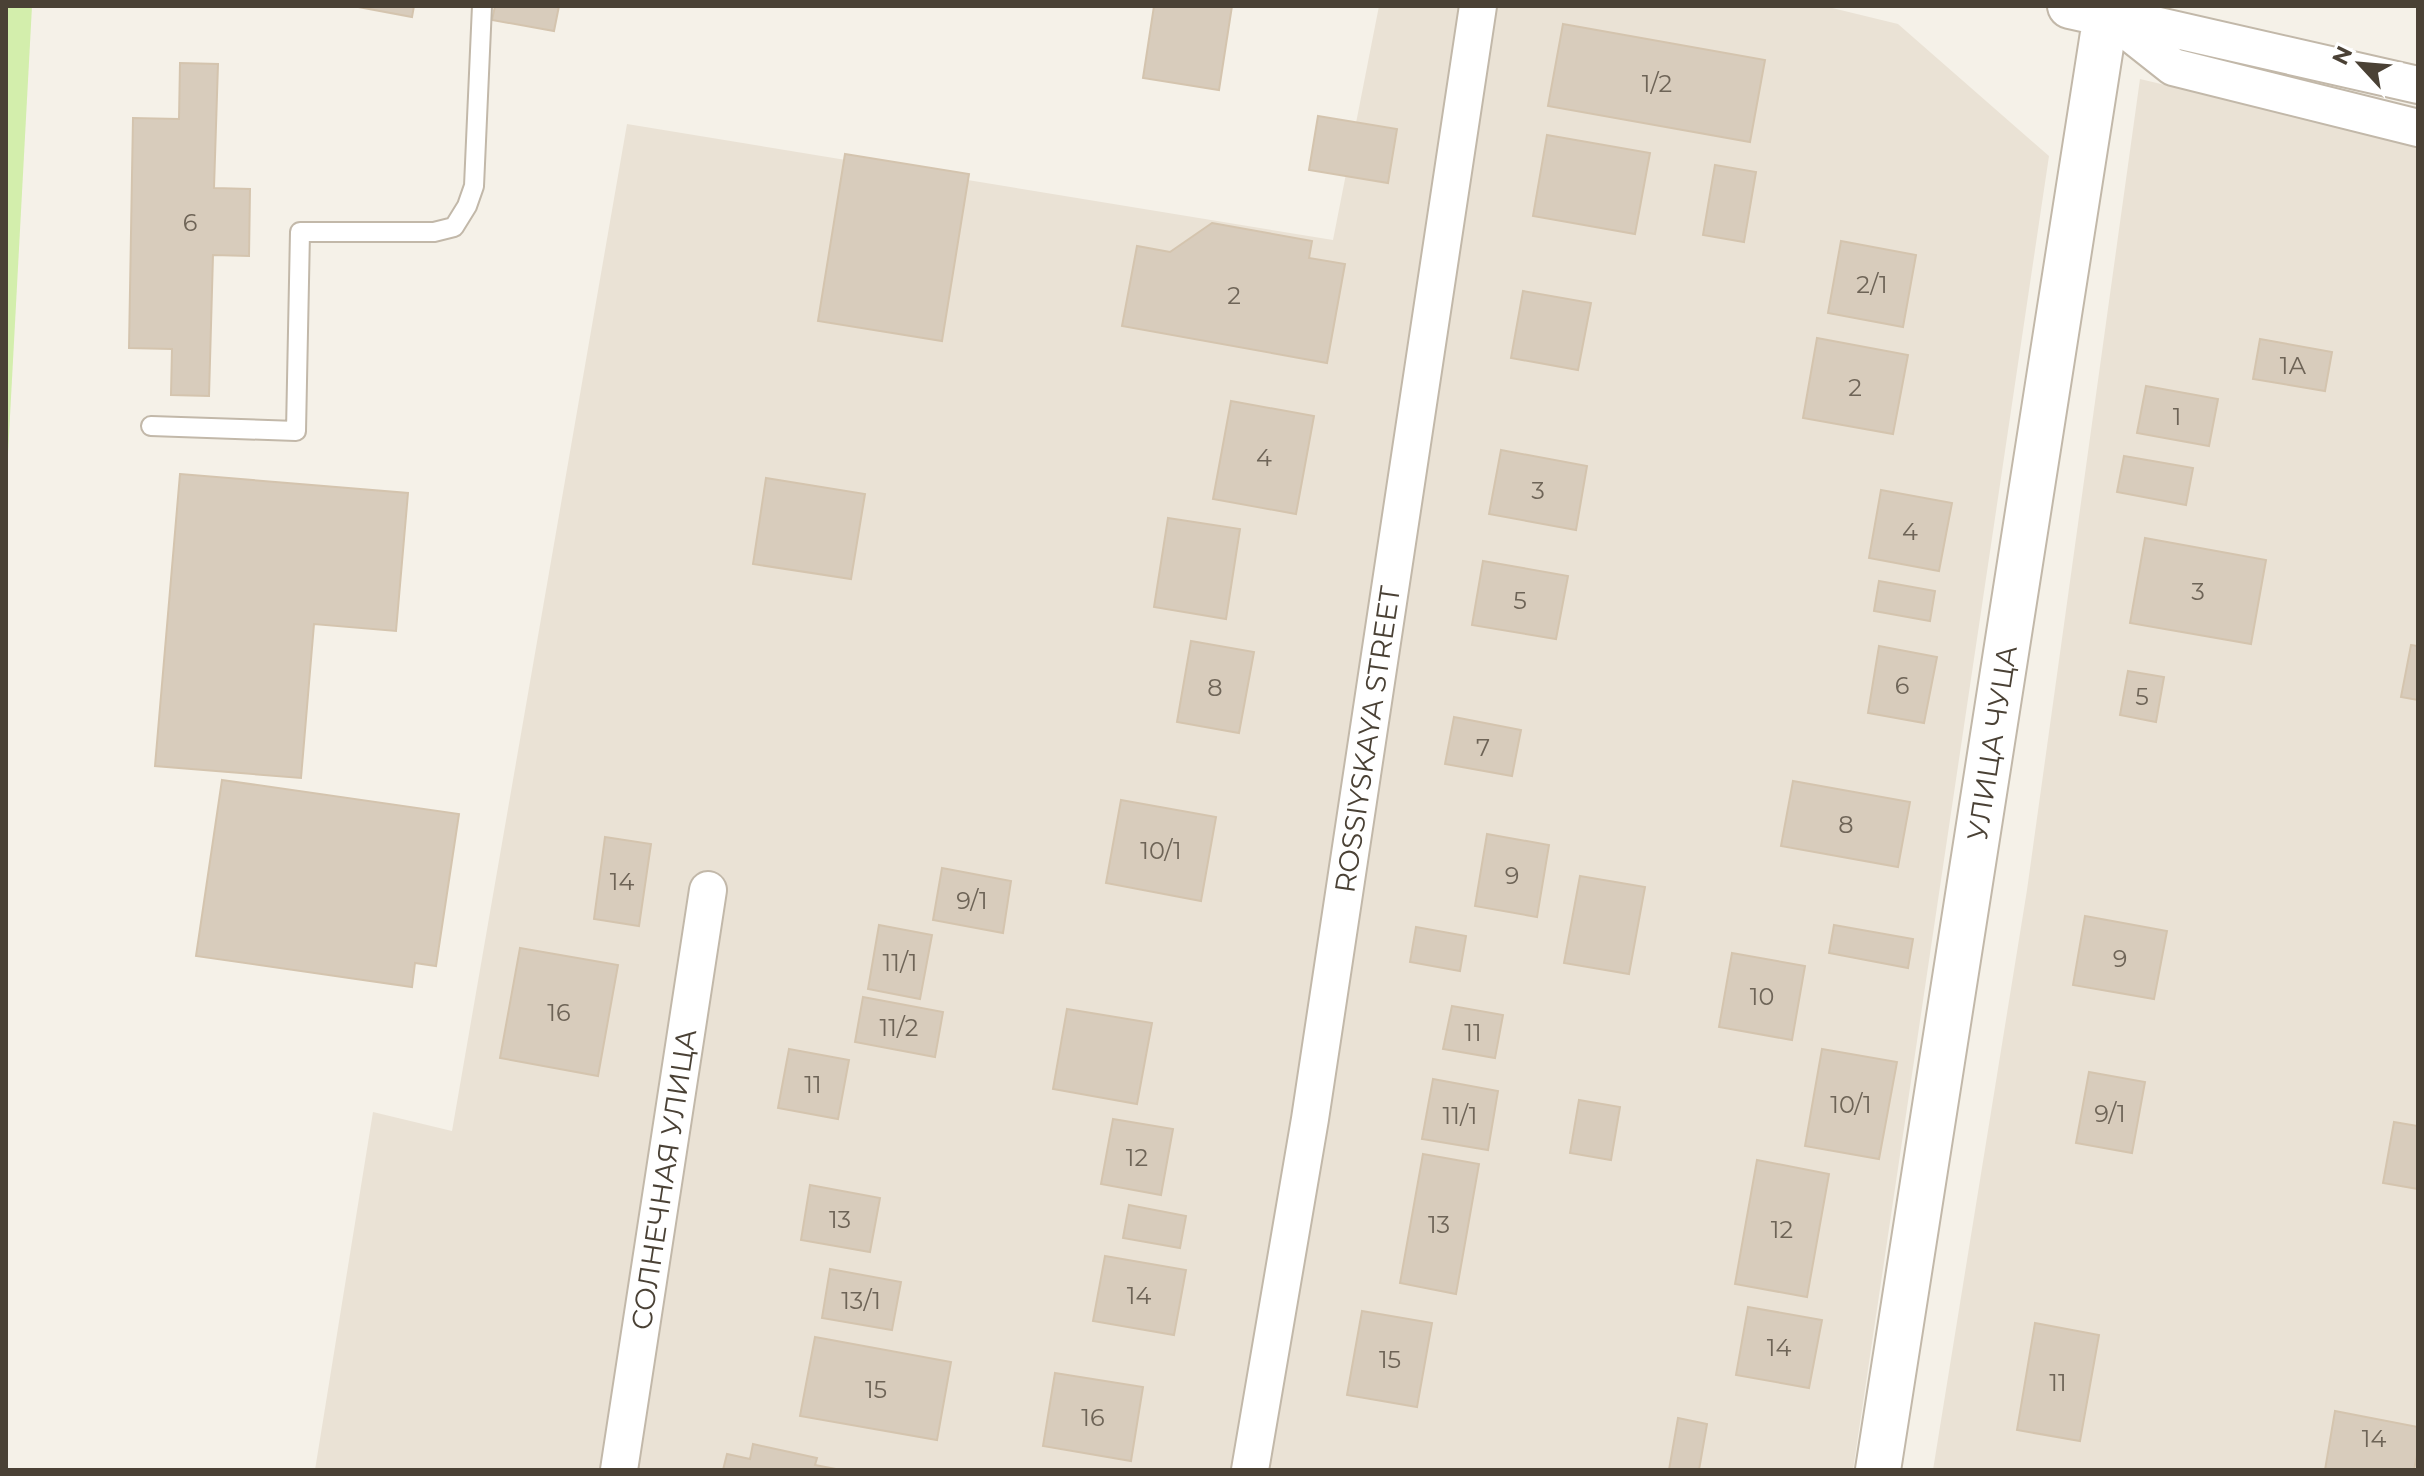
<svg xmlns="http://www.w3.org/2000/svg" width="2424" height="1476" viewBox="0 0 2424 1476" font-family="Montserrat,sans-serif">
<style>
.residential{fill:#eae2d5}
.green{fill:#d3eeac}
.building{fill:#d8ccbc;stroke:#d4c4ae;stroke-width:2}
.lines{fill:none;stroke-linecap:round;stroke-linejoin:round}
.service-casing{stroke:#c2b8a9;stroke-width:22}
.minor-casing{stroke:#c2b8a9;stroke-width:40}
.tertiary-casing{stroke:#c2b8a9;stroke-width:48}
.service{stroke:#fff;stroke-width:18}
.minor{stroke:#fff;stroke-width:36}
.tertiary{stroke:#fff;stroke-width:44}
.labels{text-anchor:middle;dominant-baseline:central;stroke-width:6;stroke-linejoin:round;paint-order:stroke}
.number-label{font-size:24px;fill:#6e6457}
.street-label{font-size:28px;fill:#4a4135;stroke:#fff}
</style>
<rect width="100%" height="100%" fill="#f5f1e8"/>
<path class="residential" d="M1379,6H1824L1898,24L2049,156L1853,1470H315L373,1112L452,1131L627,124L1333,240Z
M2140,79L2418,145V1470H1933L2027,890Z"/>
<path class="green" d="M6,6H32L6,491Z"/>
<path class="building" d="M353,6H414L412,17Z
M495,6H559L554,31L492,20Z
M1154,6H1232L1219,90L1143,78Z
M1563,24L1765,60L1750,142L1548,106Z
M180,63L218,64L214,188L250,189L249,256L213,255L209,396L171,395L172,349L129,348L133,118L179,119Z
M1318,116L1397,129L1388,183L1309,170Z
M1547,135L1650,153L1635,234L1533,216Z
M845,154L969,174L942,341L818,321Z
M1715,165L1756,172L1744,242L1703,235Z
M1212,223L1312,241L1309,258L1345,264L1327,363L1122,326L1137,246L1170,252Z
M1841,241L1916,255L1903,327L1828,313Z
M1523,291L1591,303L1578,370L1511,358Z
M1817,338L1908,355L1893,434L1803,418Z
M2260,339L2332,352L2325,391L2253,379Z
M2146,386L2218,399L2209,446L2137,433Z
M1231,401L1314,416L1296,514L1213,499Z
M1501,450L1587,466L1576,530L1489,514Z
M2124,456L2193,468L2186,505L2117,492Z
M180,474L408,493L396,631L314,624L301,778L155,766Z
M766,478L865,494L851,579L753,564Z
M1881,490L1952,503L1939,571L1869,558Z
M1168,518L1240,529L1226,619L1154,607Z
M2145,538L2266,560L2251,644L2130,623Z
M1483,561L1568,576L1556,639L1472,625Z
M1879,581L1935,591L1930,621L1874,611Z
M1191,641L1254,652L1239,733L1177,722Z
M2411,645L2418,646V700L2401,697Z
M1879,646L1937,657L1924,723L1868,713Z
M2128,671L2164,677L2156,722L2120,715Z
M1454,717L1521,730L1512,776L1445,764Z
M222,780L459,814L436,966L415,963L412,987L196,956Z
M1793,781L1910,802L1898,867L1781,846Z
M1121,800L1216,817L1201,901L1106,883Z
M1487,834L1549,845L1537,917L1475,906Z
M605,837L651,844L639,926L594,919Z
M942,868L1011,881L1003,933L933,920Z
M1580,876L1645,887L1629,974L1564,963Z
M2085,916L2167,931L2154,999L2073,985Z
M879,925L932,935L920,999L868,989Z
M1834,925L1913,939L1908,968L1829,953Z
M1416,927L1466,936L1460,971L1410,962Z
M520,948L618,965L598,1076L500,1058Z
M1732,953L1805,966L1792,1040L1719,1027Z
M863,997L943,1012L935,1057L855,1042Z
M1452,1006L1503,1015L1495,1058L1443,1049Z
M1067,1009L1152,1023L1137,1104L1053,1089Z
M789,1049L849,1060L838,1119L778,1108Z
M1822,1049L1897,1062L1879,1159L1805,1146Z
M2089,1072L2145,1082L2132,1153L2076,1143Z
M1433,1079L1498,1091L1488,1150L1422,1139Z
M1579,1100L1620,1107L1611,1160L1570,1153Z
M1113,1119L1173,1129L1161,1195L1101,1184Z
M2394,1122L2418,1126V1189L2383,1183Z
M1423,1154L1479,1164L1456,1294L1400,1283Z
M1757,1160L1829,1174L1807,1297L1735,1284Z
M810,1185L880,1198L870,1252L801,1240Z
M1129,1205L1186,1216L1180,1248L1123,1238Z
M1105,1256L1186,1270L1174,1335L1093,1321Z
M830,1269L901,1282L892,1330L822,1318Z
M1748,1307L1822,1320L1809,1388L1736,1375Z
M1362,1311L1432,1323L1417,1407L1347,1395Z
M2035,1323L2099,1335L2080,1441L2017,1430Z
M815,1337L951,1362L937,1440L800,1416Z
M1055,1373L1143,1387L1131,1461L1043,1446Z
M2335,1411L2418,1427V1450L2414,1470H2325Z
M1678,1418L1707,1424L1699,1470H1669Z
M753,1444L817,1458L815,1465L841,1470H723L727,1454L750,1459Z"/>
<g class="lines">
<g class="service-casing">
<path id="service" d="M151,426L296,431L300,232H434L454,227L467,206L474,186L482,6"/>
</g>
<g class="minor-casing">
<g id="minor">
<path d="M2106,14L2173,67L2418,128"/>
<path d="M2115,16L2418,85"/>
<path id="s1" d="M619,1470L708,890"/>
<path id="s2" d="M1250,1470L1310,1119L1478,6"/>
</g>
</g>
<g class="tertiary-casing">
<g id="tertiary">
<path id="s3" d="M1878,1470L2106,14L2070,6"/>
</g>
</g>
<use href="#service" class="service"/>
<use href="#minor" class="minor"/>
<use href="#tertiary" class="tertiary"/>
</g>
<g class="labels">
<g class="number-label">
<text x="1657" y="83">1/2</text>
<text x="190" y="222">6</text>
<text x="1872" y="284">2/1</text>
<text x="1234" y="295">2</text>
<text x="2293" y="365">1А</text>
<text x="1855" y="387">2</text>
<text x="2177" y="416">1</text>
<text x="1264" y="457">4</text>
<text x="1538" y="490">3</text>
<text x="1910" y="531">4</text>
<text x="2198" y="591">3</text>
<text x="1520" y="600">5</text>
<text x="1902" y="685">6</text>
<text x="1215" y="687">8</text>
<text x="2142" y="696">5</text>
<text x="1483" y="747">7</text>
<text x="1846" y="824">8</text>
<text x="1161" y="850">10/1</text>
<text x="1512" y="875">9</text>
<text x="622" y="881">14</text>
<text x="972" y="900">9/1</text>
<text x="2120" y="958">9</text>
<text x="900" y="962">11/1</text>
<text x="1762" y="996">10</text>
<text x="559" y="1012">16</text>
<text x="899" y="1027">11/2</text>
<text x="1473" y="1032">11</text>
<text x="813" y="1084">11</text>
<text x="1851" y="1104">10/1</text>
<text x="2110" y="1113">9/1</text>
<text x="1460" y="1115">11/1</text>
<text x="1137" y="1157">12</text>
<text x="840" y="1219">13</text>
<text x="1439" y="1224">13</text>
<text x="1782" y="1229">12</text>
<text x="1139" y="1295">14</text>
<text x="861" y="1300">13/1</text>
<text x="1779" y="1347">14</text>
<text x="1390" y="1359">15</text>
<text x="2058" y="1382">11</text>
<text x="876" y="1389">15</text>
<text x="1093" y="1417">16</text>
<text x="2374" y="1438">14</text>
</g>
<g class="street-label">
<text stroke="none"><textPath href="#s2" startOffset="740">ROSSIYSKAYA STREET</textPath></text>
<text stroke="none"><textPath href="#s3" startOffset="736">УЛИЦА ЧУЦА</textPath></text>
<text stroke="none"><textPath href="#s1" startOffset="294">СОЛНЕЧНАЯ УЛИЦА</textPath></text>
</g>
</g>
<rect width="2424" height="1476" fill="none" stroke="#4a4135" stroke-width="16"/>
<g transform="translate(2360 64) rotate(296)" stroke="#ffffff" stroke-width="6" paint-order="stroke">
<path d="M0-6L14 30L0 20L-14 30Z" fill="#4a4135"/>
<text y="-12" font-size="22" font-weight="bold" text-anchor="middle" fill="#4a4135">N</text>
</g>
</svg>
